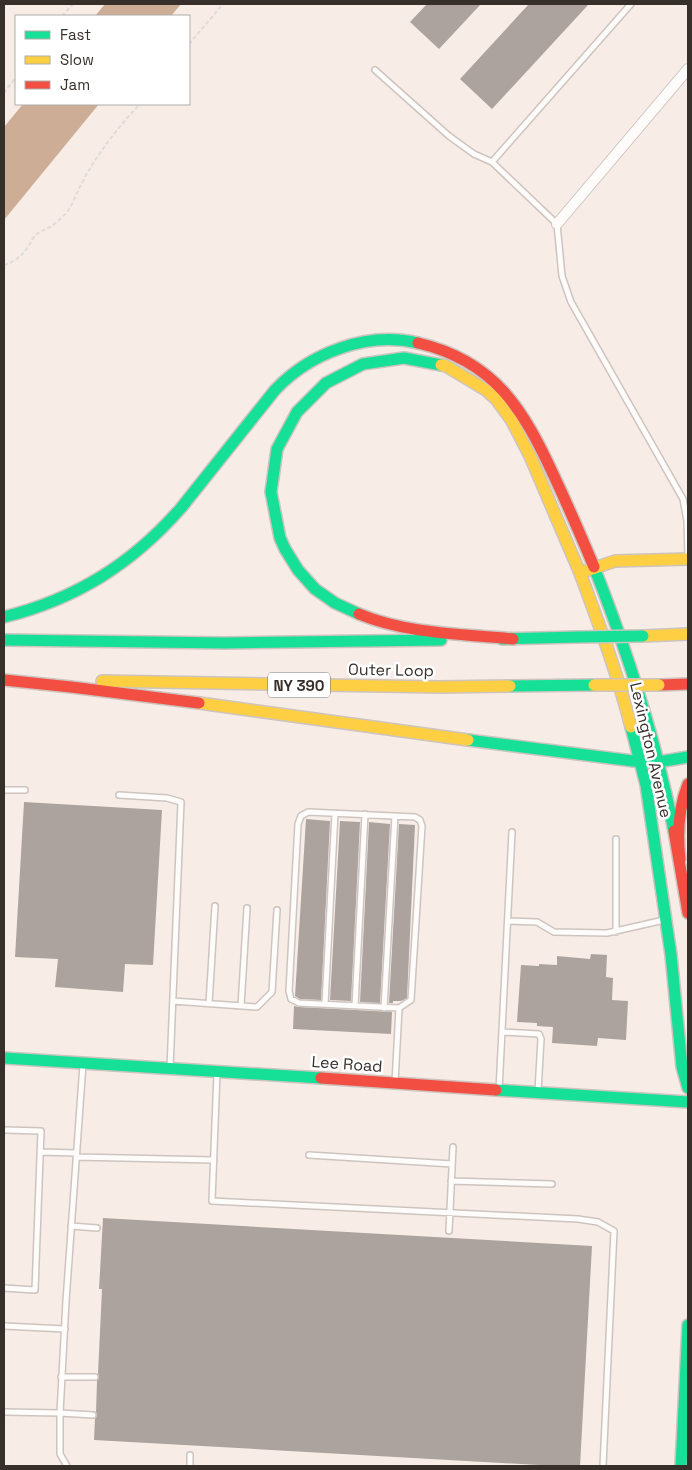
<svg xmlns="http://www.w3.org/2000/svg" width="692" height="1470" viewBox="0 0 692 1470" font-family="'Space Grotesk',sans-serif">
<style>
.water{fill:#cead96}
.building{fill:#aca39e}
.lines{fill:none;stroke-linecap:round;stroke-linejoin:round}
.lane-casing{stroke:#cdc4bf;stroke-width:8}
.street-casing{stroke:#cdc4bf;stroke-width:12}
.fast-casing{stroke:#cdc4bf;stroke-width:14}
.slow-casing{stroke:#cdc4bf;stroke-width:14}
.jam-casing{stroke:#cdc4bf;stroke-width:14}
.path{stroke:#dedbd9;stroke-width:2;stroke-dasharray:4 2.5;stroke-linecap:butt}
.lane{stroke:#fefcfb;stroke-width:5}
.street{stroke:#fefcfb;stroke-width:10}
.fast{stroke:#16e098;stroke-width:11}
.slow{stroke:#ffcf43;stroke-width:11}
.jam{stroke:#f24e42;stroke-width:11}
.fast-bridge-casing{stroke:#cdc4bf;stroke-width:14;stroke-linecap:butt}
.slow-bridge-casing{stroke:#cdc4bf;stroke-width:14;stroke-linecap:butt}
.fast-bridge{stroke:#16e098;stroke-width:11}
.slow-bridge{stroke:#ffcf43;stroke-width:11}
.labels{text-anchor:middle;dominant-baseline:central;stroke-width:5;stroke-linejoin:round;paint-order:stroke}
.shield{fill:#fff;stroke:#726d6a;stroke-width:1}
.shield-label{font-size:15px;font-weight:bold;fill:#362f2a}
.street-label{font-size:16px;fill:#362f2a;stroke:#fff}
</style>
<rect width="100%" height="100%" fill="#f8ede6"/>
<path class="water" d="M105,4H181L171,16H95Z
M23,104H99L4,220V127Z"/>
<path class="building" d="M427,4H481L439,49L410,22Z
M529,4H589L492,109L460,79Z
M24,802L162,810L153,965L125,964L123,992L55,987L58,959L15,957Z
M306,819L330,821L321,1000L300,999L295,996Z
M340,821L360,822L351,1001L330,1000Z
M369,822L390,824L380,1003L360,1002Z
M399,824L415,825L407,998L401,1001H393V1003H389Z
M591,954L607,955L606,977L613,978L612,1000L628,1001L626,1040L598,1038L597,1046L552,1043L553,1027L537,1026V1023L517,1022L521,965L539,966V964L557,965V956L590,959Z
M294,1006L299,1007L392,1012L391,1034L293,1029Z
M103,1218L592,1246L580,1466H556L94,1440L95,1419L97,1415L96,1412L97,1381L99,1377L98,1374L102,1289H99Z"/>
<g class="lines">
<g class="lane-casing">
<path id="lane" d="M375,70L449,136L474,154L492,162L557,224L562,276L571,302L683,499L687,521L688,557
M492,162L631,4
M4,790H25
M119,795L167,798L181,802L170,1068
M508,921L537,922L554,932L607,933L664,920
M616,932V839
M173,1001L257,1007L272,992L277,910
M209,1004L215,906
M325,1004L335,813
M241,1006L247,908
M355,1006L365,814
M384,1008L395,816
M502,1032L539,1034L541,1039L538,1091
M217,1073L212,1201L578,1219L598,1222L614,1231L603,1466
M395,1083L399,1008L299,1003L291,999L289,991L298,824L301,816L308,812L415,817L420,820L422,826L411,1000L399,1008
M499,1090L512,832
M4,1130L41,1131L35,1290L4,1288
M41,1152L76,1153
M309,1155L452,1164
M76,1157L214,1160
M451,1181L552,1184
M71,1226L97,1228
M449,1231L453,1147
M4,1326L65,1329
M61,1377H95
M4,1412L60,1413L93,1415
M67,1466L60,1454V1413L66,1301L83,1064
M190,1466V1455"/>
</g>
<g class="street-casing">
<path id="street" d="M557,224L688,69"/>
</g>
<g class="fast-casing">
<path id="fast" d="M594,567C628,653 656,741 674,831
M359,614L335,603L315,589L298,570L285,549L280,538L271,492L277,449L297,412L326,383L363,364L404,358L441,365
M4,617C76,599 132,564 181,508L275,390C310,353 367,331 418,343
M502,639L578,637
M4,640L225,643L441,640
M510,686L594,685
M631,727L646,785L671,955L682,1067L688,1088
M468,740L641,762H658L688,757
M4,1058L321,1078
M496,1090L688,1102
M681,1466L688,1325"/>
</g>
<g class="slow-casing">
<path id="slow" d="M441,365L446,366L486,390L496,399L512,421L530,456L580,573
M643,636L688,634
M102,681L438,687L510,686
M199,703L468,740
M631,727C618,675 599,624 580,573L615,561L688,559"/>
</g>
<g class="jam-casing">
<path id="jam" d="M418,343C495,361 523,409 554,476C568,506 581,536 594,567
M359,614C407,634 462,634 513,639
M4,680L71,687L199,703
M659,685L688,684
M674,831L688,913
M680,859C677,833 678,809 688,784
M321,1078L496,1090"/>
</g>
<path class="path" d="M62,16L73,4
M189,44L223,4
M4,93L16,77
M4,265C14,262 22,256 28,247C30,244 31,240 34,237C38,232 44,230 50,227C56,223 62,218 67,212C74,203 77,191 83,181C96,155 120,125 140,104"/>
<use href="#lane" class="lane"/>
<use href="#street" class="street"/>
<use href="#fast" class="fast"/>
<use href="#slow" class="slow"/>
<use href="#jam" class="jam"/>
<g class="fast-bridge-casing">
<path id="fast-bridge" d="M578,637L643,636"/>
</g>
<g class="slow-bridge-casing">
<path id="slow-bridge" d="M594,685H659"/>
</g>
<use href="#fast-bridge" class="fast-bridge"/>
<use href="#slow-bridge" class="slow-bridge"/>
</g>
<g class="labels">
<rect class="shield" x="268" y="672.5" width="62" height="25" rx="4"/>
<g class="shield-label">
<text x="299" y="685">NY 390</text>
</g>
<g class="street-label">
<text transform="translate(391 670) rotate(1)">Outer Loop</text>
<text transform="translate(651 750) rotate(77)">Lexington Avenue</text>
<text transform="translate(347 1064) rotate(4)">Lee Road</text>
</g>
</g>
<rect width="692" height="1470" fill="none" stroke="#362f2a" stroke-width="10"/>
<rect x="15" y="15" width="175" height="90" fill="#ffffff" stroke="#afacaa"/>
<rect x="25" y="31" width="25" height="8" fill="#16e098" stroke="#afacaa"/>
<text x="60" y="40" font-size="15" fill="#362f2a">Fast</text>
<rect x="25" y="56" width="25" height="8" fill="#ffcf43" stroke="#afacaa"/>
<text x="60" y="65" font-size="15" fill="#362f2a">Slow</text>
<rect x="25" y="81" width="25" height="8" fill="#f24e42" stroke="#afacaa"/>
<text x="60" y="90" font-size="15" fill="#362f2a">Jam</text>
</svg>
